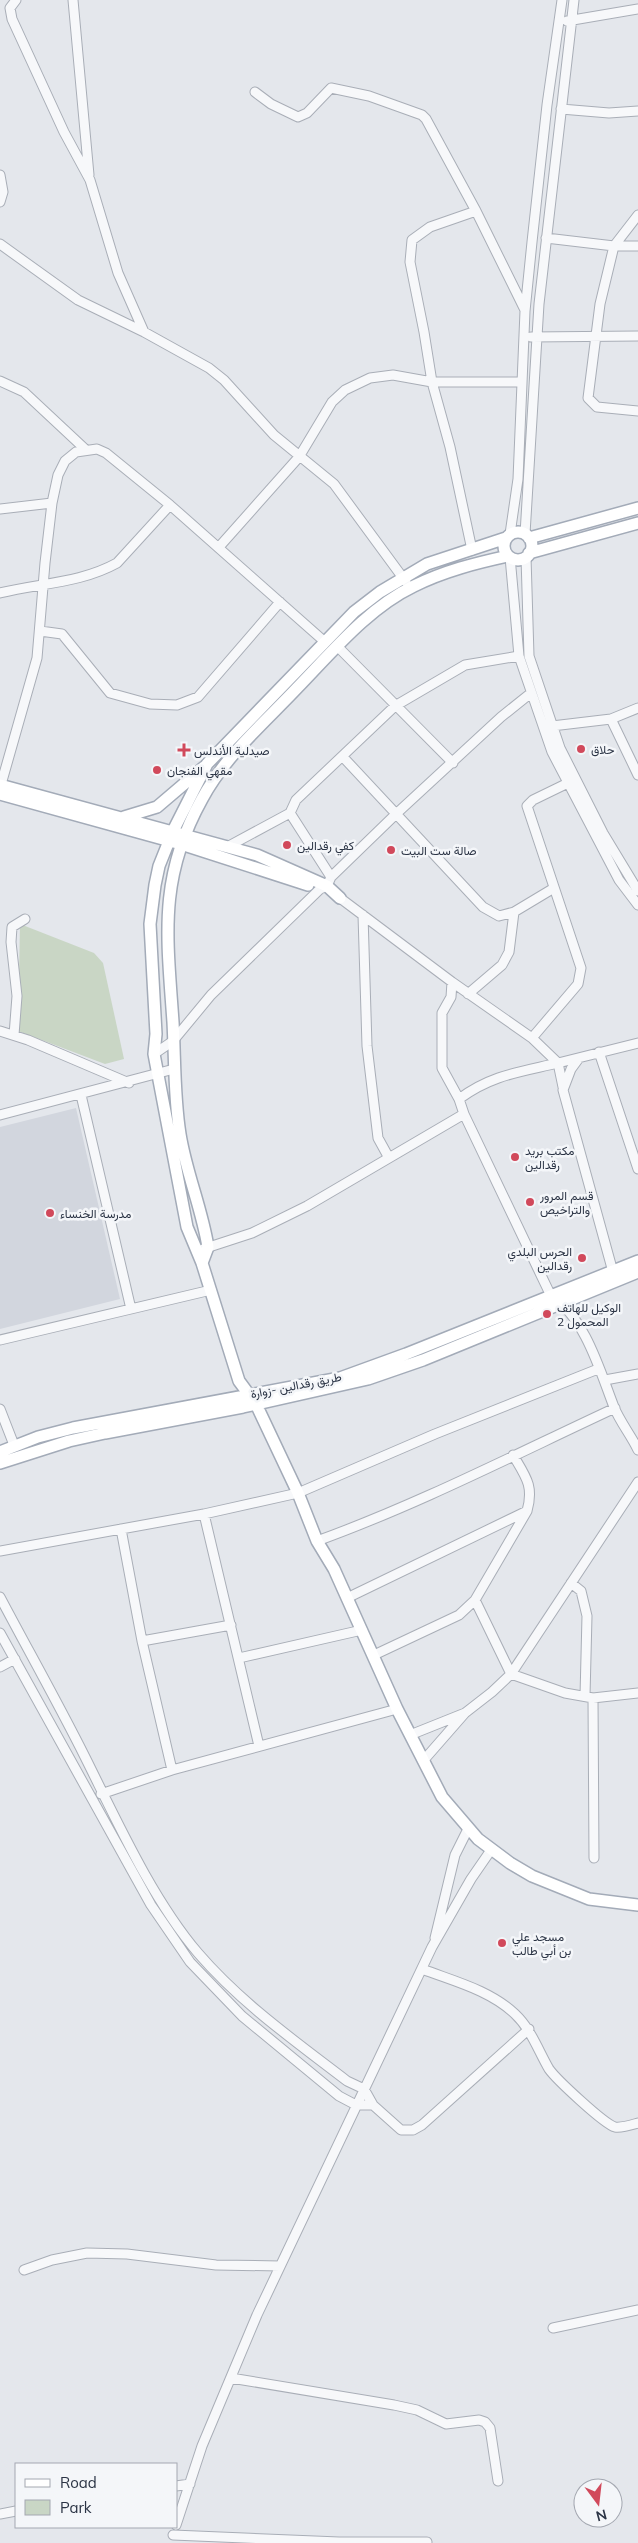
<svg xmlns="http://www.w3.org/2000/svg" width="638" height="2543" viewBox="0 0 638 2543" font-family="Mulish,Vazirmatn,sans-serif">
<style>
.built{fill:#d2d6de}
.green{fill:#c9d6c5}
.lines{fill:none;stroke-linecap:round;stroke-linejoin:round}
.minor-casing{stroke:#a9aeb7;stroke-width:11}
.major-casing{stroke:#a3abb8;stroke-width:14}
.minor{stroke:#f7f8fa;stroke-width:9}
.major{stroke:#fff;stroke-width:11}
.poi-dot{fill:#d1495b;stroke:#f4f6f9;stroke-width:2}
.labels{text-anchor:middle;dominant-baseline:central;stroke-width:5;stroke-linejoin:round;paint-order:stroke}
.poi-label{font-size:12px;fill:#2b3445;stroke:#f4f6f9;text-anchor:start}
.street-label{font-size:12px;fill:#2b3445;stroke:#f4f6f9}
</style>
<rect width="100%" height="100%" fill="#e4e7ec"/>
<path class="built" d="M76,1108L120,1299L0,1329V1127Z"/>
<path class="green" d="M20,924L94,953L103,963L124,1059L105,1064L18,1031Z"/>
<g class="lines">
<g class="minor-casing">
<path id="minor" d="M16,0L10,8L12,19L64,132L90,180L118,273L144,332
M73,0L89,175
M567,21L638,9
M255,92L271,104L298,117L307,113L331,88L369,96L422,115L426,119L476,211L525,310
M561,109L609,113L638,111
M0,175L3,192L0,202
M638,215L614,246L600,304L588,398L597,407L638,411
M546,238L614,246H638
M0,244L78,300L144,332L209,368L224,380L274,435L334,484L406,582
M531,337L638,336
M0,381L24,392L85,449
M0,509L52,503
M510,534L518,479L525,311L532,242L547,105L562,0
M525,534L539,304L574,0
M219,547L299,457L332,402L345,390L370,378L393,375L432,382H522
M472,550L450,447L432,382L424,332L410,262L412,240L430,227L476,211
M510,557L519,656L552,752L619,880L638,905
M526,557L529,656L560,748L603,833L638,891
M0,593C40,583 81,583 117,563L170,505
M40,631L62,634L110,693L150,704L177,705L198,697L280,602
M337,646L453,763
M611,719L638,775
M552,726L611,719L638,708
M343,757L483,907L499,916L514,912L554,888
M0,788L37,658L45,563L52,503L58,475L65,461L76,452L97,449L106,453L170,505L325,642
M290,813L331,877
M227,847L290,813L296,800L395,706L465,665L519,656
M340,898L452,982L532,1038L558,1063L638,1043
M363,915L367,1046L378,1138L389,1158
M452,982L451,997L442,1013V1068L459,1099
M468,994L502,965L509,952L514,912
M0,1031L28,1040L129,1083
M14,1035L17,996L11,942L12,927L25,919
M532,1038L578,984L581,968L527,806L533,800L568,783
M599,1052L638,1169
M154,1054L173,1041L211,995L320,889L327,886L331,877L396,814L501,717L531,693
M579,1058L571,1069L563,1090L613,1272
M81,1095L131,1309
M464,1114L459,1099C491,1075 520,1072 558,1063L563,1087
M0,1115L174,1069
M203,1249L252,1233L307,1206L464,1114L551,1296C585,1317 600,1371 614,1407C620,1422 631,1435 638,1450
M0,1340L211,1290
M605,1380L638,1374
M0,1409L14,1445
M204,1514L259,1746
M121,1529L142,1641L172,1770
M317,1541C419,1504 516,1454 615,1408
M0,1551L204,1514L298,1493L435,1434L598,1369
M571,1583L581,1591L587,1616L585,1696
M0,1597C28,1650 58,1703 85,1757C117,1821 152,1899 198,1953C241,2003 295,2041 347,2081L364,2089L373,2105L401,2130H413L422,2125L529,2029
M347,1598L527,1511
M475,1600L511,1674L565,1693L593,1698L638,1693
M0,1633L151,1905L190,1962L242,2016L339,2096L356,2105H373
M142,1641L231,1625
M374,1655L459,1615L475,1600L527,1511C534,1486 526,1477 513,1455
M239,1658L362,1630
M0,1667L15,1659
M593,1698L594,1858
M410,1735L465,1713
M423,1761L465,1713L492,1692L511,1674L638,1482
M101,1794L172,1770L397,1709
M435,1938L455,1855L468,1829
M422,1969C453,1981 490,1990 515,2014C531,2029 538,2050 549,2069C556,2079 604,2124 615,2127C622,2128 631,2125 638,2123
M24,2270L52,2260L87,2253L127,2254L216,2265L280,2266
M553,2328L638,2310
M231,2378L394,2405L417,2410L446,2424L479,2420L485,2422L490,2428L498,2481
M176,2486L190,2484
M0,2514L16,2511
M176,2525L202,2446L257,2315L432,1947L471,1879L491,1850
M173,2535L339,2542H427"/>
</g>
<g class="major-casing">
<path id="major" d="M504 546a14 14 0 1 1 28 0a14 14 0 1 1-28 0Z
M506,538L427,564L380,592L354,612L325,642L207,764L173,831L159,866L155,885L150,924L156,1034L154,1054L187,1227L202,1263L239,1381L256,1404L298,1493L317,1541L334,1569L397,1709L442,1797L478,1839L510,1863L532,1876L589,1899L638,1905
M529,538L638,508
M529,553L638,523
M0,785L257,855L327,886L340,898
M0,794L181,844L308,885
M124,817L157,807L204,767
M202,1263L208,1247C202,1209 186,1172 180,1134C174,1097 175,1059 173,1022C167,936 158,878 202,799C225,756 264,723 297,688C332,652 368,608 414,586C444,571 476,563 508,556
M0,1452L38,1437L73,1428L340,1378L406,1354L638,1261
M0,1463L69,1441L105,1433L243,1407L368,1379L423,1360L638,1272"/>
</g>
<use href="#minor" class="minor"/>
<use href="#major" class="major"/>
</g>
<g class="poi-dot">
<circle cx="581" cy="749" r="5"/>
<path d="M181.5 742.5h5v5h5v5h-5v5h-5v-5h-5v-5h5z"/>
<circle cx="157" cy="770" r="5"/>
<circle cx="287" cy="845" r="5"/>
<circle cx="391" cy="850" r="5"/>
<circle cx="515" cy="1157" r="5"/>
<circle cx="530" cy="1202" r="5"/>
<circle cx="50" cy="1213" r="5"/>
<circle cx="582" cy="1258" r="5"/>
<circle cx="547" cy="1314" r="5"/>
<circle cx="502" cy="1943" r="5"/>
</g>
<g class="labels">
<g class="poi-label">
<text x="591" y="749">حلاق</text>
<text x="194" y="750">صيدلية الأندلس</text>
<text x="167" y="770">مقهي الفنجان</text>
<text x="297" y="845">كفي رقدالين</text>
<text x="401" y="850">صالة ست البيت</text>
<text x="525" y="1150">مكتب بريد<tspan x="525" dy="14">رقدالين</tspan></text>
<text x="540" y="1195">قسم المرور<tspan x="540" dy="14">والتراخيص</tspan></text>
<text x="60" y="1213">مدرسة الخنساء</text>
<text x="572" y="1251" text-anchor="end">الحرس البلدي<tspan x="572" dy="14">رقدالين</tspan></text>
<text x="557" y="1307">الوكيل للهاتف<tspan x="557" dy="14">المحمول 2</tspan></text>
<text x="512" y="1936">مسجد علي<tspan x="512" dy="14">بن أبي طالب</tspan></text>
</g>
<g class="street-label">
<text transform="translate(296 1385) rotate(-11)">طريق رقدالين -زوارة</text>
</g>
</g>
<rect x="15" y="2463" width="162" height="65" fill="#f4f6f9" stroke="#a4a8b1"/>
<rect x="25" y="2479" width="25" height="8" fill="#ffffff" stroke="#a4a8b1"/>
<text x="60" y="2488" font-size="15" fill="#2b3445">Road</text>
<rect x="25" y="2500" width="25" height="15" fill="#c9d6c5" stroke="#a4a8b1"/>
<text x="60" y="2513" font-size="15" fill="#2b3445">Park</text>
<g transform="translate(598 2503) rotate(165)"><circle r="24" fill="#f4f6f9" stroke="#a4a8b1"/>
<path d="M0-4L9 19L0 12L-9 19Z" fill="#d1495b"/>
<text y="-8" font-size="14" font-weight="bold" text-anchor="middle" fill="#2b3445">N</text>
</g>
</svg>
